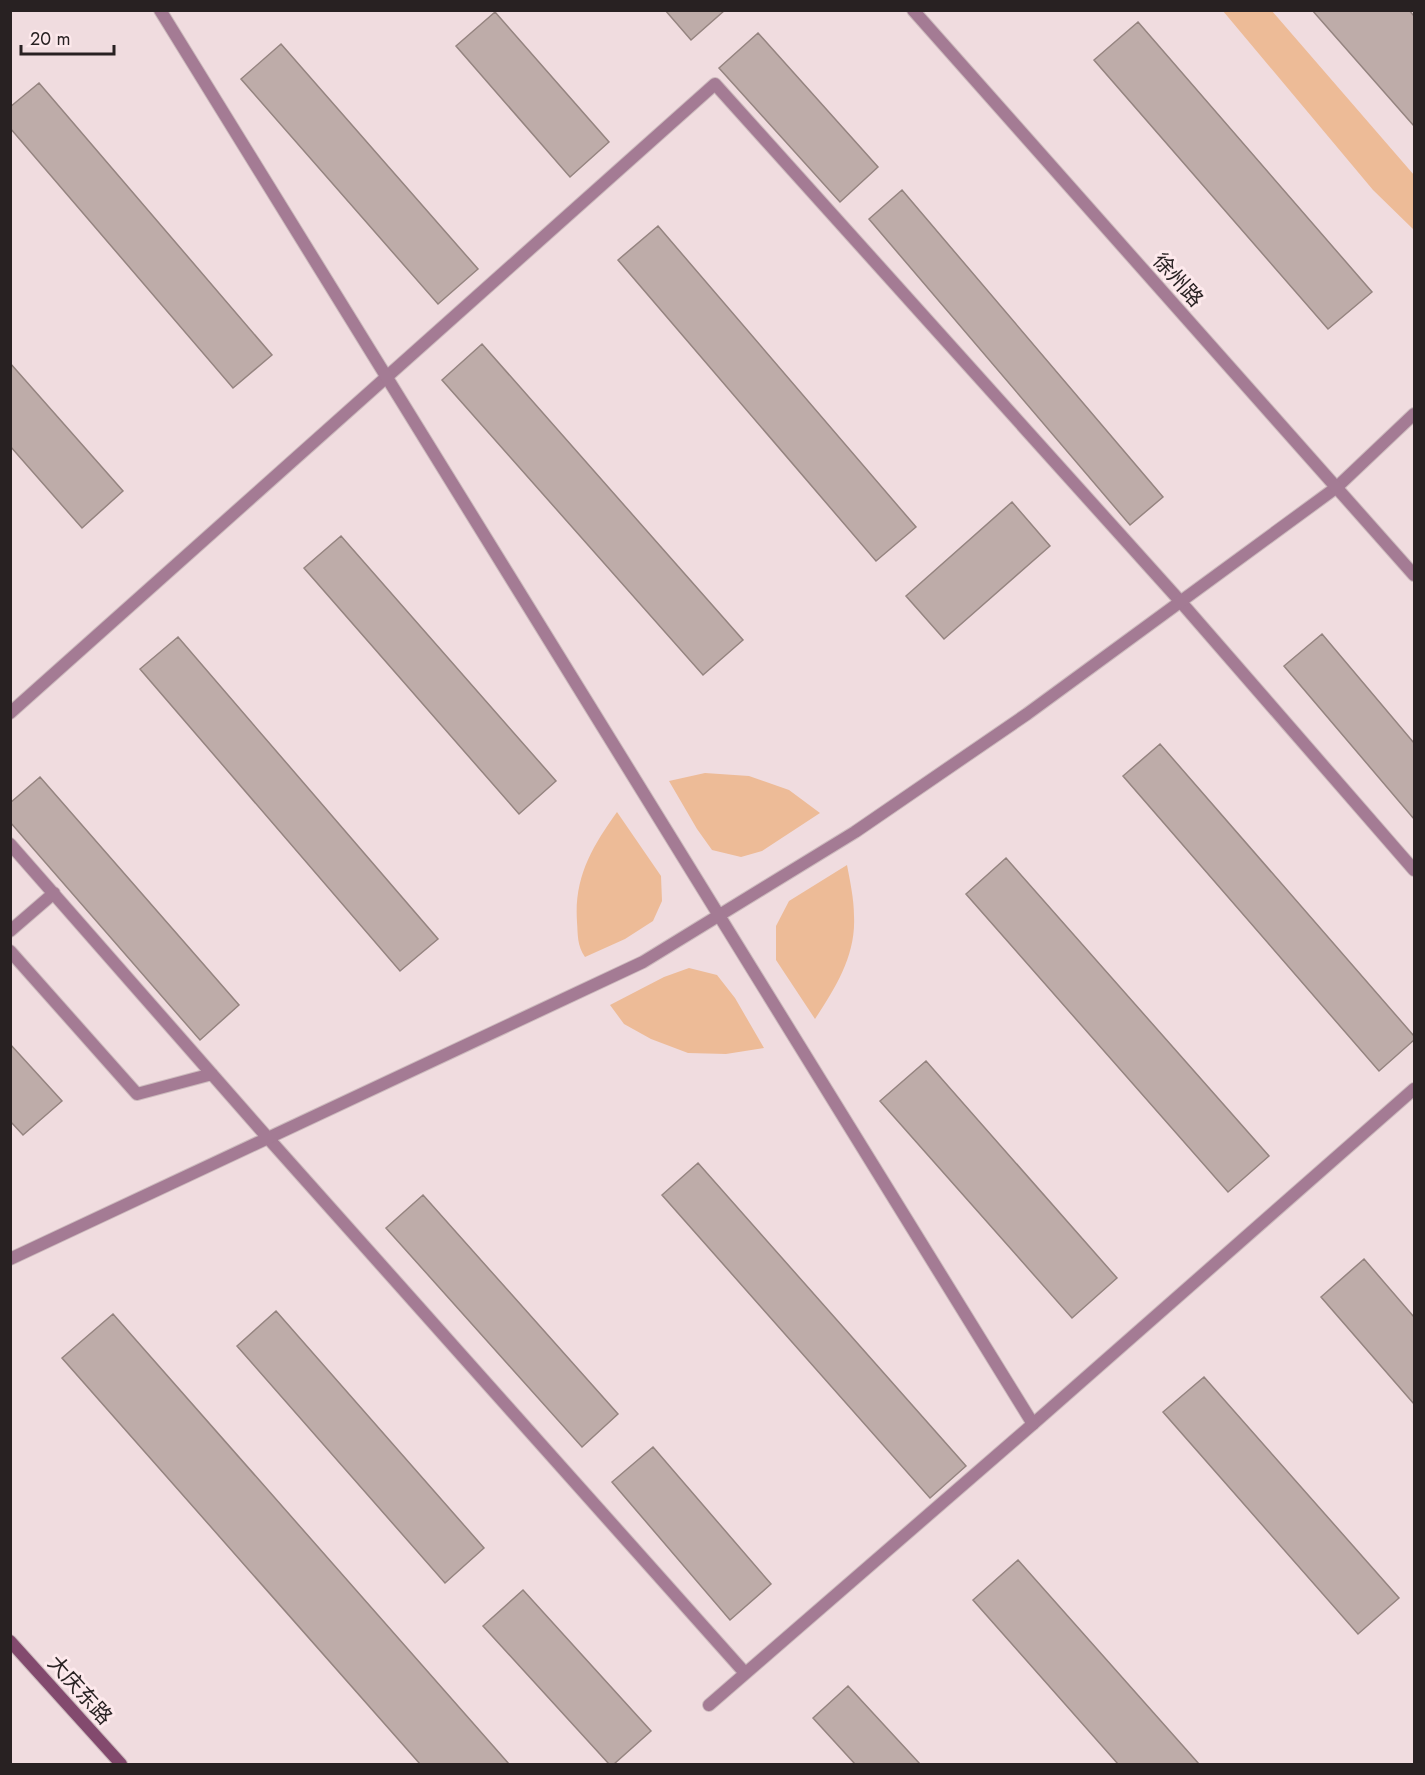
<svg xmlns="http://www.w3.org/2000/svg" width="1425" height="1775" viewBox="0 0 1425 1775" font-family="Jost,'Noto Sans SC',sans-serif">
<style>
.green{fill:#edbb97}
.building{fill:#beaca9;stroke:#958480;stroke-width:1.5}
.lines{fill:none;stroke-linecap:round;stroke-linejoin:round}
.service-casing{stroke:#ccbabd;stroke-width:14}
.minor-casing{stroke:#ccbabd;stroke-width:14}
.tertiary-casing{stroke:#ccbabd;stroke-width:14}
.secondary-casing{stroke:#ccbabd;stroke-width:14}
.service{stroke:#a47b94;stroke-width:12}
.minor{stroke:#a47b94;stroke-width:12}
.tertiary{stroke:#a47b94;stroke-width:12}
.secondary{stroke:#834a6e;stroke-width:12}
.labels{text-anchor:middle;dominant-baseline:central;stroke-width:6;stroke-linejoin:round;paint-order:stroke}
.street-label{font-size:21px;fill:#282122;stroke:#fde9ec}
</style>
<rect width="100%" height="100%" fill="#f0dcdf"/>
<path class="green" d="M1223,11H1272L1414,175V230L1373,190Z
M705,773L749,776L789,790L820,813L762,851L741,857L712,850L697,829L669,781Z
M617,812L661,876L662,901L653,921L625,939L585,957C577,945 578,936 577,922C574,877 592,847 617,812Z
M847,865C850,881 854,899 854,916C856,955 836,987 815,1019L776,960V926L789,901Z
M689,968L717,975L735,998L764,1048L726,1054L688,1053L651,1039L624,1024L610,1005L664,977Z"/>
<path class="building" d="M665,10H725L691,40Z
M1312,10H1409L1414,16V126Z
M495,12L609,142L570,177L456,46Z
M1138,22L1372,292L1328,329L1094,60Z
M758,33L878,167L840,202L719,68Z
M281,44L478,269L438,304L241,79Z
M39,83L272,355L233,388L10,128V107Z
M902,190L1163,497L1130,525L869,219Z
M658,226L916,527L876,561L618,260Z
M482,344L743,640L703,675L442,380Z
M10,363L123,491L82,528L10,446Z
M1012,502L1050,546L944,639L906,596Z
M341,536L556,781L519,814L304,568Z
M1322,634L1414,743V819L1284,666Z
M178,637L438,939L400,971L140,669Z
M1160,744L1414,1036V1040L1379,1071L1123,776Z
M40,777L239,1005L200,1040L10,822V803Z
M1006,858L1269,1156L1228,1192L966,894Z
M10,1044L62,1101L23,1135L10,1121Z
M926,1061L1117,1278L1072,1318L880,1101Z
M698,1163L966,1466L930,1498L662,1195Z
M423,1195L618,1414L582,1447L386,1228Z
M1364,1259L1414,1317V1404L1321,1297Z
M276,1311L484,1548L445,1583L237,1346Z
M113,1314L509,1764H420L62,1358Z
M1204,1377L1399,1598L1358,1634L1163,1412Z
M653,1447L771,1584L730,1620L612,1482Z
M1018,1560L1199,1764H1118L973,1600Z
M523,1590L651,1731L614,1764H609L483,1626Z
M848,1686L920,1764H855L813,1718Z"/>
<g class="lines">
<g class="service-casing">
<path id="service" d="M10,713L715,84L1180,601L1414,870
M268,1138L745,1673
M709,1705L1033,1424L1414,1089"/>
</g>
<g class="minor-casing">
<path id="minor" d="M160,10L1033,1424
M10,844L268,1138
M10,931L54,893
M10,951L137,1094L212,1074
M10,1259L643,962L855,832L1027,714L1337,487L1414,414"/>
</g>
<g class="tertiary-casing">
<path id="tertiary" d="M913,10L1414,575"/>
</g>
<g class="secondary-casing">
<path id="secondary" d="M10,1641L121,1764"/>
</g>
<use href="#service" class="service"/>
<use href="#minor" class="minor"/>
<use href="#tertiary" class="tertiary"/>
<use href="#secondary" class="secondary"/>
</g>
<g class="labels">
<g class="street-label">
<text transform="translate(1178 280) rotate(48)">徐州路</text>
<text transform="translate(80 1690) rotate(48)">大庆东路</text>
</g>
</g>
<rect width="1425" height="1775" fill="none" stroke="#282122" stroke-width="24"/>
<path d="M21 45v9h93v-9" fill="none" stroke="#282122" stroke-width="3"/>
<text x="30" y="45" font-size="18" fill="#282122" stroke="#fde9ec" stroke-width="4.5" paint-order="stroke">20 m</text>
</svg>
